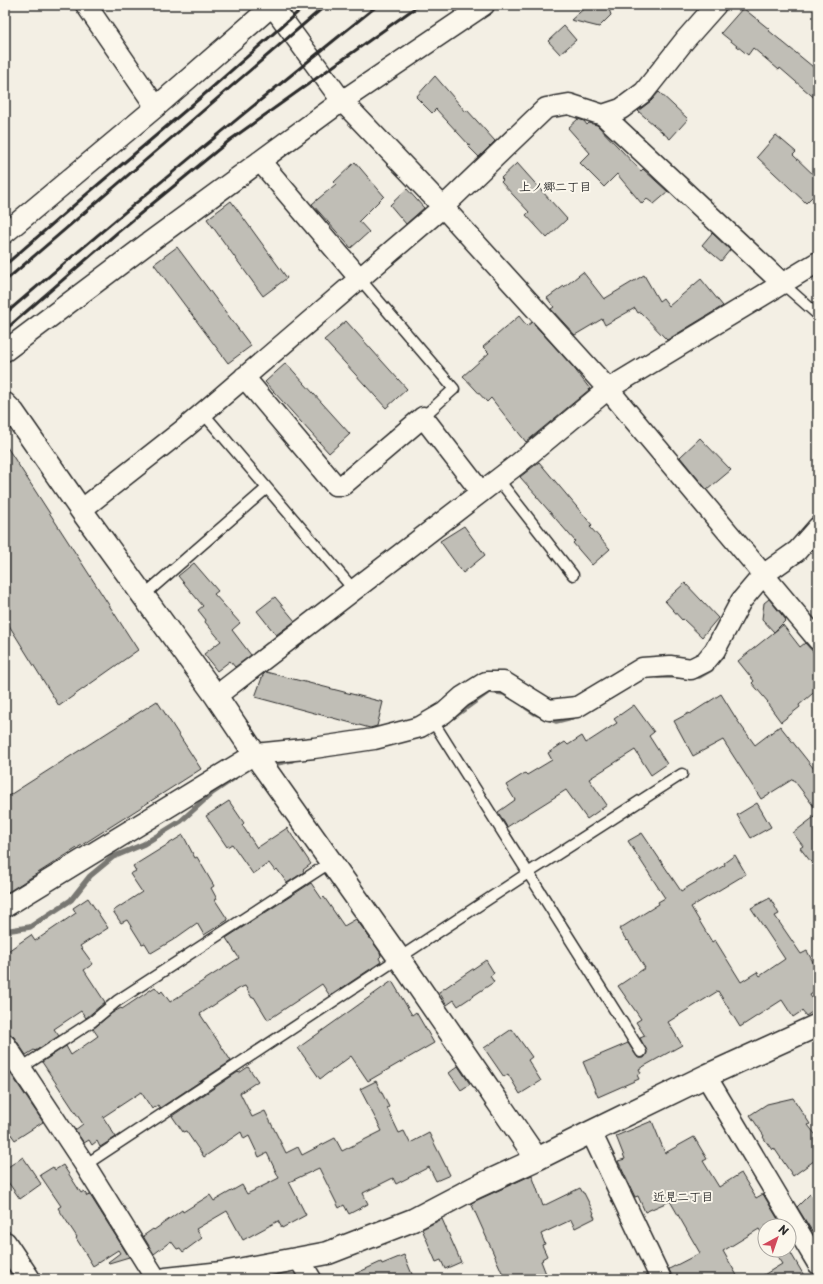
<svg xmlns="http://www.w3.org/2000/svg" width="823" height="1284" viewBox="0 0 823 1284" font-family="'Playpen Sans','Klee One',sans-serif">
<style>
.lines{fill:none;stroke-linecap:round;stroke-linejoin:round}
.stream{stroke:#787772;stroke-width:5.5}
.building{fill:#c0beb6;stroke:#2b2b2b}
.service-casing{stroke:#2b2b2b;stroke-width:13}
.minor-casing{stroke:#2b2b2b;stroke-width:23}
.tertiary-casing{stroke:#2b2b2b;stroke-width:25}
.primary-casing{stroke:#2b2b2b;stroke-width:25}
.service{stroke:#fbf7ec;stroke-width:10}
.minor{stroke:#fbf7ec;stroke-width:20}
.tertiary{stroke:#fbf7ec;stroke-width:22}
.primary{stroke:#fbf7ec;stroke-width:22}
.rail{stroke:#2b2b2b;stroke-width:3}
.labels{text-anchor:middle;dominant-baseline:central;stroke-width:4;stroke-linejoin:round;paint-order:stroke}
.neighbourhood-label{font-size:12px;font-weight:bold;fill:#2b2b2b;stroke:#fbf7ec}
</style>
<rect width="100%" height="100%" fill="#f3efe4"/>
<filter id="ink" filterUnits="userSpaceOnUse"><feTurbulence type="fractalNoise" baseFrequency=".025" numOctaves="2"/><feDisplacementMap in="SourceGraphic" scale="8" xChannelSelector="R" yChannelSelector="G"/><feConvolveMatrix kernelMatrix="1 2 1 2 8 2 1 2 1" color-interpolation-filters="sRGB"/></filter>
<g filter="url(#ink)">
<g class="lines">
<path class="stream" d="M658,676H679
M692,676H699L711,669
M526,707L535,713L556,721L572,717
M453,717L489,691L504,693L507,695
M267,765L292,760
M5,931L30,927L71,900L90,876L113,857L144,844L181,821L212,793L234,778"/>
</g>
<path class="building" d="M588,5H606L609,9L611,15L599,27L571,20Z
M743,8L769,29L768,30L818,71V101L780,68L779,70L753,48L748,55L721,33Z
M564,26L576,40L560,54L548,41Z
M435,76L466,112L467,110L495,141L479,157L469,147L470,146L436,109L432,113L416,97Z
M659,92L688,119L670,139L638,111L651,101Z
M578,119L584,121L587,125L589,123L597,125L641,171L643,169L668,192L654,204L647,199L642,204L617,174L604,187L580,163L590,153L568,128Z
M776,135L796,152L793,155L818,179V191L806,203L757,157Z
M355,162L384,196L359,221L369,232L351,248L312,204L336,184L334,182Z
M517,163L567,219L547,238L526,215L529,212L501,182L503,180L501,178Z
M407,189L424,208L406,224L390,205Z
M231,201L287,278L263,296L207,219Z
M712,233L730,250L721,261L702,245Z
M177,247L251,346L228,363L154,264Z
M583,272L604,299L644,275L659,301L663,298L669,306L701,279L723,306L667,340L640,312L638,313L635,308L605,325L602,319L575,335L551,309L554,307L547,298L564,286V287Z
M519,316L527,326L532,322L573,367L590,389L526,442L491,398L487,402L463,376L489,353L483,347Z
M346,321L407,389L386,408L324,340Z
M286,363L350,434L329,453L265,382Z
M700,438L731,470L707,490L680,457Z
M5,444L138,650L59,706L5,619Z
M539,462L592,525L590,527L610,549L592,565L573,543L575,541L536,496H537L520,477Z
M464,526L485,555L463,573L440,541Z
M194,563L218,591L214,594L240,623L232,630L251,655L235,667L230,661L217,671L204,654L221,641L205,622L206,620L198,610L203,606L178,576Z
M685,583L718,618L702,637L683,619L682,620L665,601Z
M275,597L295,621L276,635L257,611Z
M769,599L786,620L774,632L762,619L764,603Z
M783,625L800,647L805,643L816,655L815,657L818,661V689L799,705L800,707L781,722L767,703L768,702L752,683L754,681L738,661Z
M266,672L383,702L377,726L370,728L255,697L263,675Z
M721,694L737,720L755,745L780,726L818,774V812L793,779L761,799L723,740L693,756L674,721L689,713L690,714Z
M157,701L201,769L5,894V798Z
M634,705L654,732L649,736L667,764L651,775L635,750L589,779L607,805L587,819L566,790L507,827L498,812L515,800L506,785L525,773L527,775L552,760L548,753L565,742L568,745L582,736L586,743L617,723L614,719Z
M229,801L244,823L242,825L257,848L287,828L311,864L303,870L304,872L287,883L277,869L275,871L269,863L253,874L232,844L227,847L206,816Z
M757,803L771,827L751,838L737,815Z
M818,814V871L800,848L803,846L793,833Z
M642,833L681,891L725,865L724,863L735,855L746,874L691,907L712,942L715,940L741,982L757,972L760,976L785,959L751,908L770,898L779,914L775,916L801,954L807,951L818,971V990L810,995L818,1008L806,1016L802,1011L793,1017L782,1000L740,1027L718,991L668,1022L682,1045L639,1069L641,1073L637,1075L639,1079L598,1097L583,1062L628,1043L638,1058H644L647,1052L640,1038L645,1036L636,1022L641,1019L618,986L645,968L628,940L627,941L619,929L659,904L658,902L665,898L628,841Z
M183,835L195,858L197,857L214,886L211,888L217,899L215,900L228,920L204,935L197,923L173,940L151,953L145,943L142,944L127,920L121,923L113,911L142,892L130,874L136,871L133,866Z
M311,883L322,899L324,897L344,926L356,919L380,952L381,956L379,958L381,962L330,996L322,984L268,1020L254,997L252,998L245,986L240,988L200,1014L231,1061L160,1108L158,1105L152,1109L141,1092L103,1117L116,1137L100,1147L97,1141L92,1145L89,1140L84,1143L75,1130L83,1124L42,1062L66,1046L71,1055L98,1036L93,1029L112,1013L121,1008L122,1009L155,987L160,993L162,991L170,1002L239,958L226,938Z
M88,898L108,928L80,946L93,964L84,970L105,1002L86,1018L81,1011L54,1029L59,1036L35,1051L34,1050L26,1055L14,1037L10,1034L5,1033V953L31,935L35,941L76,913L73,908Z
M486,960L494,973L490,976L494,982L458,1006L454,1000L447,1005L439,992Z
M392,981L412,1015L416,1012L434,1043L368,1081L351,1056L320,1079L298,1048Z
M512,1029L532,1057L528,1060L541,1081L520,1094L508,1074L504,1077L484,1048Z
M5,1065L43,1122L15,1140L5,1126Z
M458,1066L470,1084L461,1090L449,1073Z
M248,1067L258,1081L240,1093L252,1117L265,1111L286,1153L298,1147L302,1155L335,1138L342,1151L382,1131L360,1089L376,1081L389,1107L387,1108L399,1133L404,1131L410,1143L429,1133L450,1175L436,1181L429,1167L396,1184L393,1178L363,1193L368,1204L349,1214L344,1205L339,1208L319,1168L289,1182L306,1215L282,1228L278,1221L243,1240L227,1211L196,1229L202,1238L183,1252L180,1248L177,1249L171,1241L154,1254L143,1236L153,1229L154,1230L182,1210L183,1212L210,1195L214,1201L242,1185L247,1194L279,1178L267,1153L259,1157L249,1136L244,1139L241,1132L204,1157L186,1131L183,1132L172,1116L238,1072L239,1073Z
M793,1098L810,1124L808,1125L818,1138V1158L793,1176L774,1148L772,1150L763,1137L764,1136L750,1115L767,1104Z
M652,1121L665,1153L694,1137L707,1159L703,1161L719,1187L741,1173L756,1198L763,1194L782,1226H765V1238L759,1229L723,1251L739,1279H675L670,1272L669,1269L700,1253L670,1201L645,1212L638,1196L635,1197L618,1161L625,1159L616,1136Z
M23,1157L41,1184L20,1199L5,1178V1169Z
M63,1165L81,1193L84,1191L87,1196L90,1195L129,1257L109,1263L108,1262L120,1253L118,1250L93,1266L76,1238L77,1237L58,1208L61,1206L40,1175L53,1167L55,1170Z
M532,1175L543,1206L580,1188L583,1193H584L594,1213L593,1214L595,1218L575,1228L571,1220L541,1234L545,1244L542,1245L547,1256L542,1259L543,1260L541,1261L548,1279H505L471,1203Z
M810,1194L818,1202V1227L812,1231L797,1207Z
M442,1219L461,1262L445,1269L441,1260L436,1262L422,1229Z
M773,1250H789L806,1279H757L782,1264Z
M404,1255L414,1279H344L381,1262L382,1264Z"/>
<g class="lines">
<g class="service-casing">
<path id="service" d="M360,279L454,389L423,417
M783,284L818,315
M203,413L354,590
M498,479L573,575
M143,596L267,488
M432,720L641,1052
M21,1068L93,1021L117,1001L331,862
M85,1165L528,873L682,774"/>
</g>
<g class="minor-casing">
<path id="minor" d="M86,5L156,107
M272,5L342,101L443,207L608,389L818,640
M603,115L621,109L644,92L685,40L716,5
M260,161L360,279
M5,233L156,107L273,5
M5,351L147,244L342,101L484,5
M244,377L335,485H343L423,417L481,492
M81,510L184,429L443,207L546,108L569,104L603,115L783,284
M216,696L519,463L608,389L818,262
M5,907L255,754L314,748L374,739L420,727L444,713L462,697L486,682H504L549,710L577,707L642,668L670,666L691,669L705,662L715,650L741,601L763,575L797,551L818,527
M5,1044L85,1165L156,1279
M706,1076L818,1264
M591,1132L661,1279
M299,1259L311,1279"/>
</g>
<g class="tertiary-casing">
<path id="tertiary" d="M5,404L13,412L81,510L216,696L263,766L399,958L537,1159
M166,1279L222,1273L328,1253L413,1220L474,1188L537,1159L591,1132L706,1076L818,1025"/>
</g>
<g class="primary-casing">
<path id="primary" d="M5,1243L29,1279"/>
</g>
<use href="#service" class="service"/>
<use href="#minor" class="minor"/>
<use href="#tertiary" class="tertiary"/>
<use href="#primary" class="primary"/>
<path class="rail" d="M5,265L87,194L199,99L306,5
M5,281L326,5
M5,314C127,209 252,106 378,5
M5,330L118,232L230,140L419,5"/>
</g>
</g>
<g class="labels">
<g class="neighbourhood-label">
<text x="555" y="186">上ノ郷二丁目</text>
<text x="683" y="1196">近見二丁目</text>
</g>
</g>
<rect width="823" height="1284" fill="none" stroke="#fbf7ec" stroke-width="20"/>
<rect x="10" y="10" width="803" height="1264" fill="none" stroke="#2b2b2b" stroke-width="1.5" filter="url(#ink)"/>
<g transform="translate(777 1238) rotate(40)"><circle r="19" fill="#fbf7ec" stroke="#a8a59f"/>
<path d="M0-3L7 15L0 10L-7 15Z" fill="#d1495b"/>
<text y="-6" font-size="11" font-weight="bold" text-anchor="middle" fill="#2b2b2b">N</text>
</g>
</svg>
